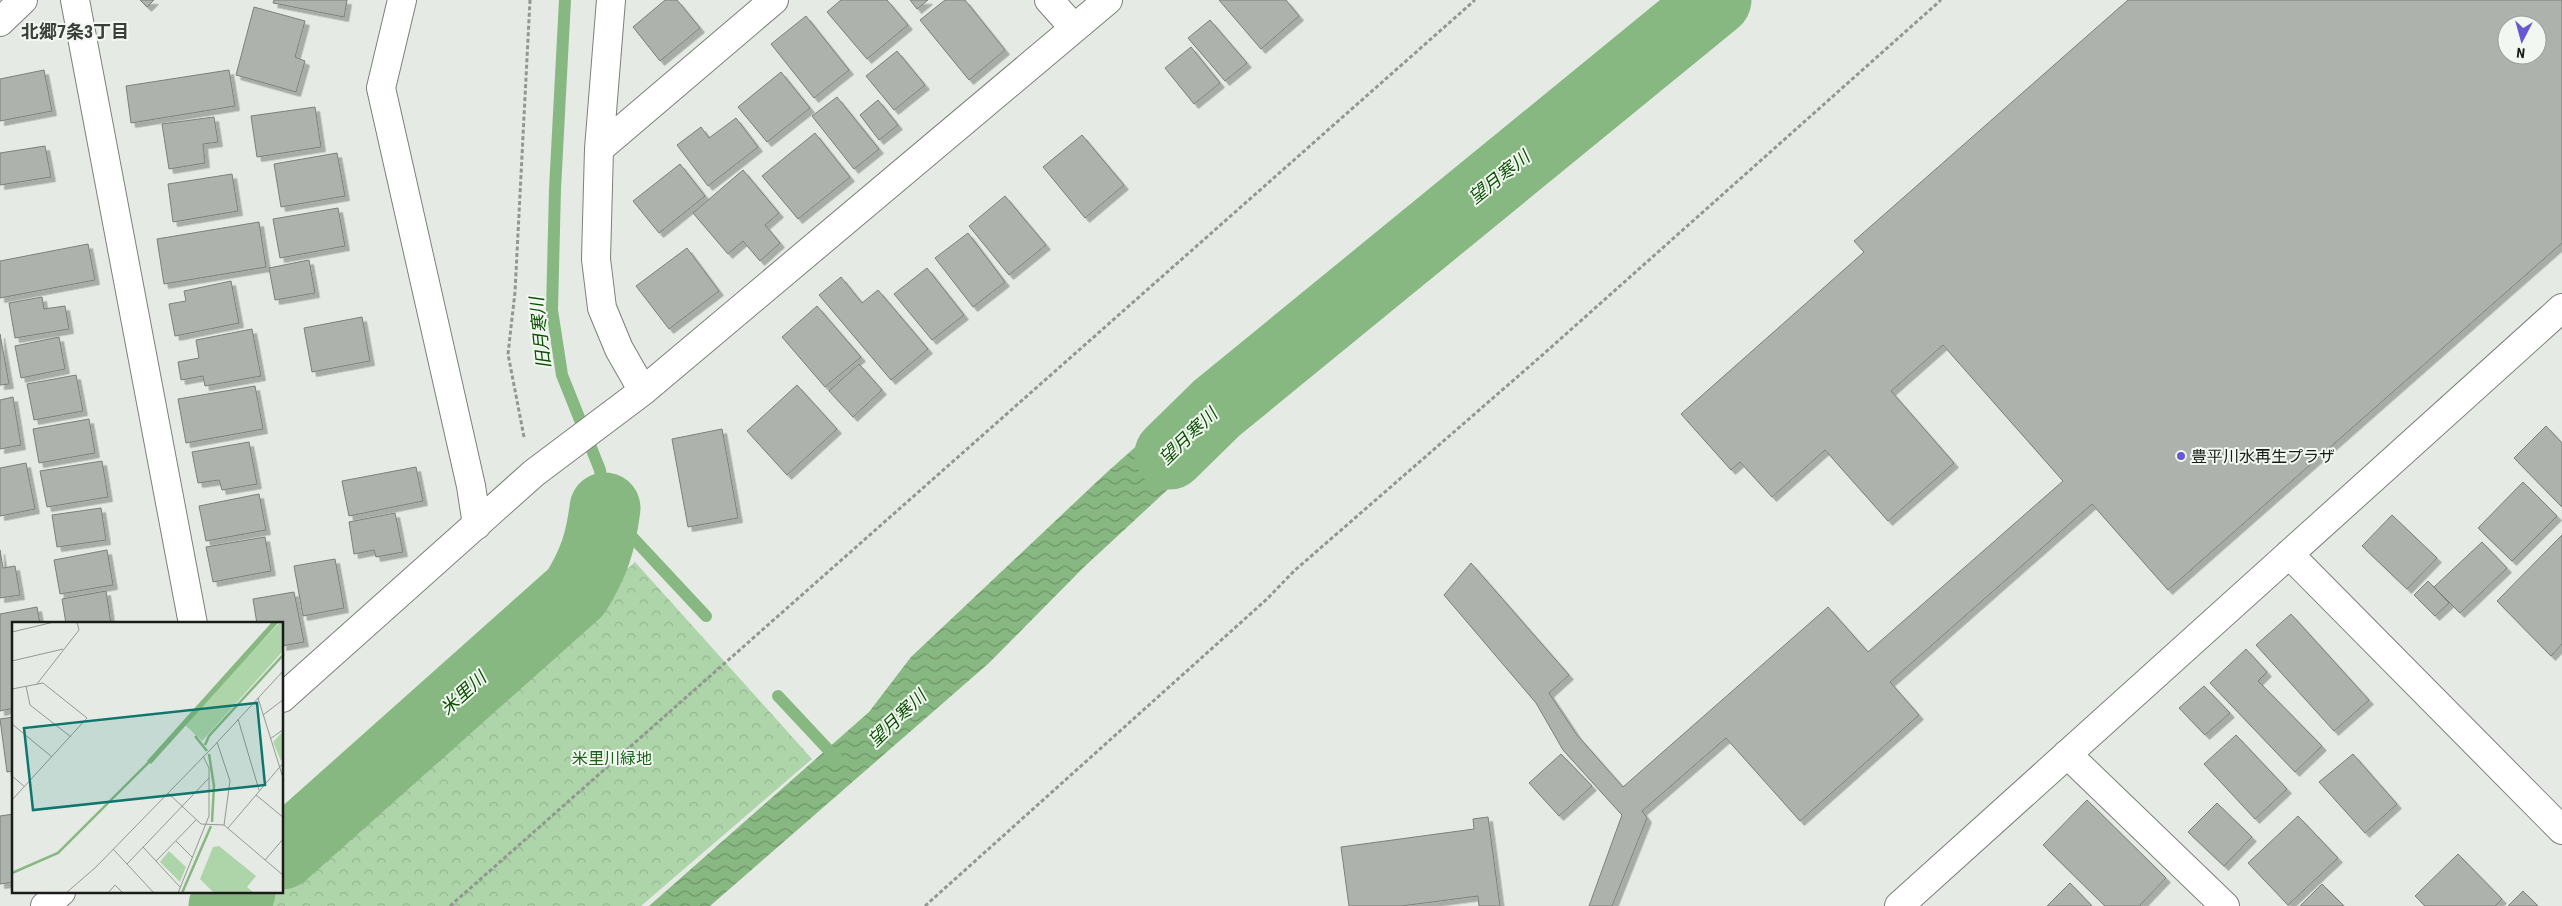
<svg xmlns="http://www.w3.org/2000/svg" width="2562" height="906" viewBox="0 0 2562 906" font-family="'Roboto Condensed','Noto Sans JP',sans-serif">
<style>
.park{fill:url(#park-crowns)}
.water{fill:url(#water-waves)}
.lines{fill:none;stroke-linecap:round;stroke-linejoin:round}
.stream{stroke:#88b881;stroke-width:12}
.river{stroke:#88b881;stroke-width:71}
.building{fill:#adb3ac;stroke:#7b807a;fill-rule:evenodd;filter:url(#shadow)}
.minor-casing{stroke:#7b807a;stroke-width:30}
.path{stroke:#929791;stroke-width:3;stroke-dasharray:4 2.5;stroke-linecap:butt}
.minor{stroke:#fff;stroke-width:28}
.poi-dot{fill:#6859d2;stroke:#f2f8f1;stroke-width:2}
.labels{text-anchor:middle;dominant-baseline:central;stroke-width:4;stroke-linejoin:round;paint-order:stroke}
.poi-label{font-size:16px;fill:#1a1c19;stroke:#f2f8f1;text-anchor:start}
.park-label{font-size:16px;fill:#1e5f17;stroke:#f2f8f1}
.neighbourhood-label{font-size:18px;font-weight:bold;fill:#3b3f3a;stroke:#f2f8f1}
.water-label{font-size:18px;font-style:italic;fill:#0c5003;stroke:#f2f8f1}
.inset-river{fill:none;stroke:#88b881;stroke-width:2.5}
.inset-road{fill:none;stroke:#949893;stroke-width:1}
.view{fill:#0f766e;fill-opacity:0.15;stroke:#0f766e;stroke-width:2.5}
.inset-edge{fill:none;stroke:#1a1c19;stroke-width:2.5}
</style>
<defs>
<pattern id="park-crowns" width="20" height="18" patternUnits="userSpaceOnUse" patternTransform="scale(1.25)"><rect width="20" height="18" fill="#aed5a9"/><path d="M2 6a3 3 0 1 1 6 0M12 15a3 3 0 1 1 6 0" fill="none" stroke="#95b691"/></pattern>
<pattern id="water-waves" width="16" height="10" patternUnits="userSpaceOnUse" patternTransform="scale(1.25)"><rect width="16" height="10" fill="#88b881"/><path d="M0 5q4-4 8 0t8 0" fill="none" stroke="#6e9569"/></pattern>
<filter id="shadow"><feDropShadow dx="4.5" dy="4.5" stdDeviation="0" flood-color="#0004"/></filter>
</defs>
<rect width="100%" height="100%" fill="#e5ebe4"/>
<path class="park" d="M635,562L812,759L641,906H249L264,892H282L283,876Z"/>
<path class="water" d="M1224,368L1259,405L1083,568L989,663L710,906H649L869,712L911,657L1105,474Z"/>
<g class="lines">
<path class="stream" d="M565,0L555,189L552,310L562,375L600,470L605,508L706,616
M778,696L838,760"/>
<path class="river" d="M1170,454L1217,408L1716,0
M282,854L576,592C594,563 601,541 605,508
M224,906L240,892"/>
</g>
<path class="building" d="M140,0H154L147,7Z
M274,0H347L344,17L273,3Z
M665,0H677L700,28L660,61L633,27Z
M841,0H887L908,25L867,59L827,12Z
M910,0H928L917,9Z
M945,0H965L1005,50L969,80L920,20Z
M1219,0H1286L1299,16L1261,49Z
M2128,0H2562V243L2168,590L2092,504L1890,682L1919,715L1800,821L1726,738L1642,811L1647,818L1612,906H1589L1622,815L1563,750L1536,703L1444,595L1471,563L1569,675L1549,693L1577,735L1623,787L1828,607L1868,652L2063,481L1943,345L1891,391L1954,463L1888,521L1825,450L1772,497L1740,462L1731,470L1681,414L1864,252L1854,241ZM2507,25H2537V55H2507Z
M254,7L305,21L295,57L305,61L296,92L236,75Z
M806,16L849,70L814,98L771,44Z
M1210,20L1247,63L1225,81L1188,38Z
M1191,47L1220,83L1194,104L1165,68Z
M897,51L925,85L894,110L866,76Z
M44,70L52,111L0,121V79Z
M229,70L235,106L131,123L126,86Z
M781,72L810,108L767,142L738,107Z
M837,97L879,149L854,169L812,116Z
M878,100L898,125L879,140L860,115Z
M315,107L321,147L257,157L251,116Z
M214,117L218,142L203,144L205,163L169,169L162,124Z
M736,118L758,147L708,186L677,145L701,127L709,138Z
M815,133L850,177L798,219L762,176Z
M1082,135L1124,185L1085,218L1043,167Z
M45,146L51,177L0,185V153Z
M337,153L345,196L281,207L274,164Z
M680,164L705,196L659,233L633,201Z
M743,170L779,213L765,225L780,243L760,261L743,241L728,254L693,213Z
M232,174L238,211L173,222L168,184Z
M1005,196L1046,245L1009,275L969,226Z
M338,208L345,246L280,258L273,219Z
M259,222L266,267L164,284L157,239Z
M968,233L1005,282L973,307L935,258Z
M88,244L95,280L0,298V261Z
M687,248L719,291L669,329L636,286Z
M309,260L315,293L275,300L269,268Z
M927,268L964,315L932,340L894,294Z
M841,277L862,303L878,290L928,349L891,380L819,295Z
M231,281L239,323L175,336L169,304L186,301L184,291Z
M42,297L44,309L65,306L69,329L15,338L9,303Z
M817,306L861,357L825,387L782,337Z
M362,317L370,361L312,372L304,328Z
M252,329L261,376L205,386L203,376L181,380L178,362L199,358L196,340Z
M0,334L9,384L0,385Z
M59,337L65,369L21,378L15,346Z
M859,364L882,390L853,417L829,391Z
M76,375L83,411L34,420L27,384Z
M797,385L837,429L787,475L747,431Z
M255,386L263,429L186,443L178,399Z
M13,397L21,445L0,449V400Z
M89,419L95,453L39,463L33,429Z
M2546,426L2562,443V507L2514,458Z
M722,429L738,518L688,527L672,439Z
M249,442L257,484L222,490L219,480L198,483L192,452Z
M102,461L108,497L47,507L40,471Z
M26,463L35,509L0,516V468Z
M416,467L423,501L349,516L342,481Z
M2523,482L2557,516L2512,561L2478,528Z
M259,494L266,530L206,541L199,506Z
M101,508L106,540L57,547L52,515Z
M395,513L403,552L376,557L374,550L354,554L349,522Z
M2392,515L2437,558L2407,589L2362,546Z
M2562,535V644L2551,656L2497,601Z
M265,537L271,571L213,582L206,547Z
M2482,542L2507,568L2460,613L2434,587Z
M0,550L3,568L15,566L20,595L0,598Z
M107,550L113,585L60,594L54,560Z
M335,559L344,608L303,616L294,566Z
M2428,581L2449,603L2435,616L2414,595Z
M106,591L111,624H66L62,599Z
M294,592L304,642L282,646V624H257L253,599Z
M37,607L40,624H14V708L0,711V614Z
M2291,614L2369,700L2334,731L2256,645Z
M2246,649L2267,672L2258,681L2322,746L2295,772L2210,683Z
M2204,686L2230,713L2205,735L2179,708Z
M14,717V771L7,772L0,719Z
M2236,735L2287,789L2255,819L2204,764Z
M1561,754L1592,786L1559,816L1529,783Z
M2353,754L2397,804L2365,833L2319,782Z
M2087,800L2166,878L2139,906H2105L2043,845Z
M2217,803L2252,837L2224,866L2188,832Z
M14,814V882L0,884V816Z
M2298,816L2338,858L2288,905L2248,863Z
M1488,817L1500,906H1479L1478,896L1401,906H1349L1341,847L1474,829L1473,819Z
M2458,854L2502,899L2495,906H2425L2415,896Z
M2070,883L2092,906H2047Z
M2322,884L2344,906H2300Z
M2523,891L2538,906H2508Z"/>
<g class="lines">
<g class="minor-casing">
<path id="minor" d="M75,0L193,624
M402,0L381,88L471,486L477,525
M611,0L599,149L596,259L602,308L619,349L643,391
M1049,0L1074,28
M0,22L23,0
M599,149L774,0
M2289,554L2562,830
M282,698L534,473L643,391L1108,0
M2067,754L2225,906
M45,906L61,892
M1899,906L2562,308"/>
</g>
<path class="path" d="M524,437L508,354L515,292L530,0
M450,906L1475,0
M925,906L1267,599L1294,571L1539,358L1941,0"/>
<use href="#minor" class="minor"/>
</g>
<circle class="poi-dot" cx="2181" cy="456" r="5"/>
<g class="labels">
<g class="poi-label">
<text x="2191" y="456">豊平川水再生プラザ</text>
</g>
<g class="park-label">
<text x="612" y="758">米里川緑地</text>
</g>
<g class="neighbourhood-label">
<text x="75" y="31">北郷7条3丁目</text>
</g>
<g class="water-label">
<text transform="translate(1499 177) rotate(-39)">望月寒川</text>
<text transform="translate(540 333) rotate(-96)">旧月寒川</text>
<text transform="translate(1188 436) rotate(-44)">望月寒川</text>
<text transform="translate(463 693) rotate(-42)">米里川</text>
<text transform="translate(897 718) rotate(-44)">望月寒川</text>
</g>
</g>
<g transform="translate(12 622)">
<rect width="271" height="271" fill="#e5ebe4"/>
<path d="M207,224L244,254L235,265L242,271H202L188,257L201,225Z" fill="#aed5a9"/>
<path d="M268,0H271V29L190,119L172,102ZM271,109V136L269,139L261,120ZM157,229L174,245L168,260L148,240Z" fill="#aed5a9"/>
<path d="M260,0H267L139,142L135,139Z" fill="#88b881"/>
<path class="inset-river" d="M183,114L195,129M193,123L197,114L272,32M197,132L202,164L200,200M0,251L46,231L142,135M170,271L199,204"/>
<path class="inset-road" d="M0,10L42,0M0,39L51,27M25,62L67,8L65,0M14,64L18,83L59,115M0,67L31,61L75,96L0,178M246,76L272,159M251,93L272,77M226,97L247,168M0,102L40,135M258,117L272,107M205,120L218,159L212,203M0,154L13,165M156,171L189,202L212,203L272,254M244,173L272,196M216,206L272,140M164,219L181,236M131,225L168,265M101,227L142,271M253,238L272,216M144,239L184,198M115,242L197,156M54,271L84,245L200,126L272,48M96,271L103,263L111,271M166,271L197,194V146L191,134"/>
<path class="view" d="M245,81L253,163L21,188L12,106Z"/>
<rect width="271" height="271" class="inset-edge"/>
</g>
<g transform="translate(2522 40) rotate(186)"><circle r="24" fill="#f2f8f1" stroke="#9ca09b"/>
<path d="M0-4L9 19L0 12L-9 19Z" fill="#6859d2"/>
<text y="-8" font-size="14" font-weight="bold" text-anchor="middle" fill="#1a1c19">N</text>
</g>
</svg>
